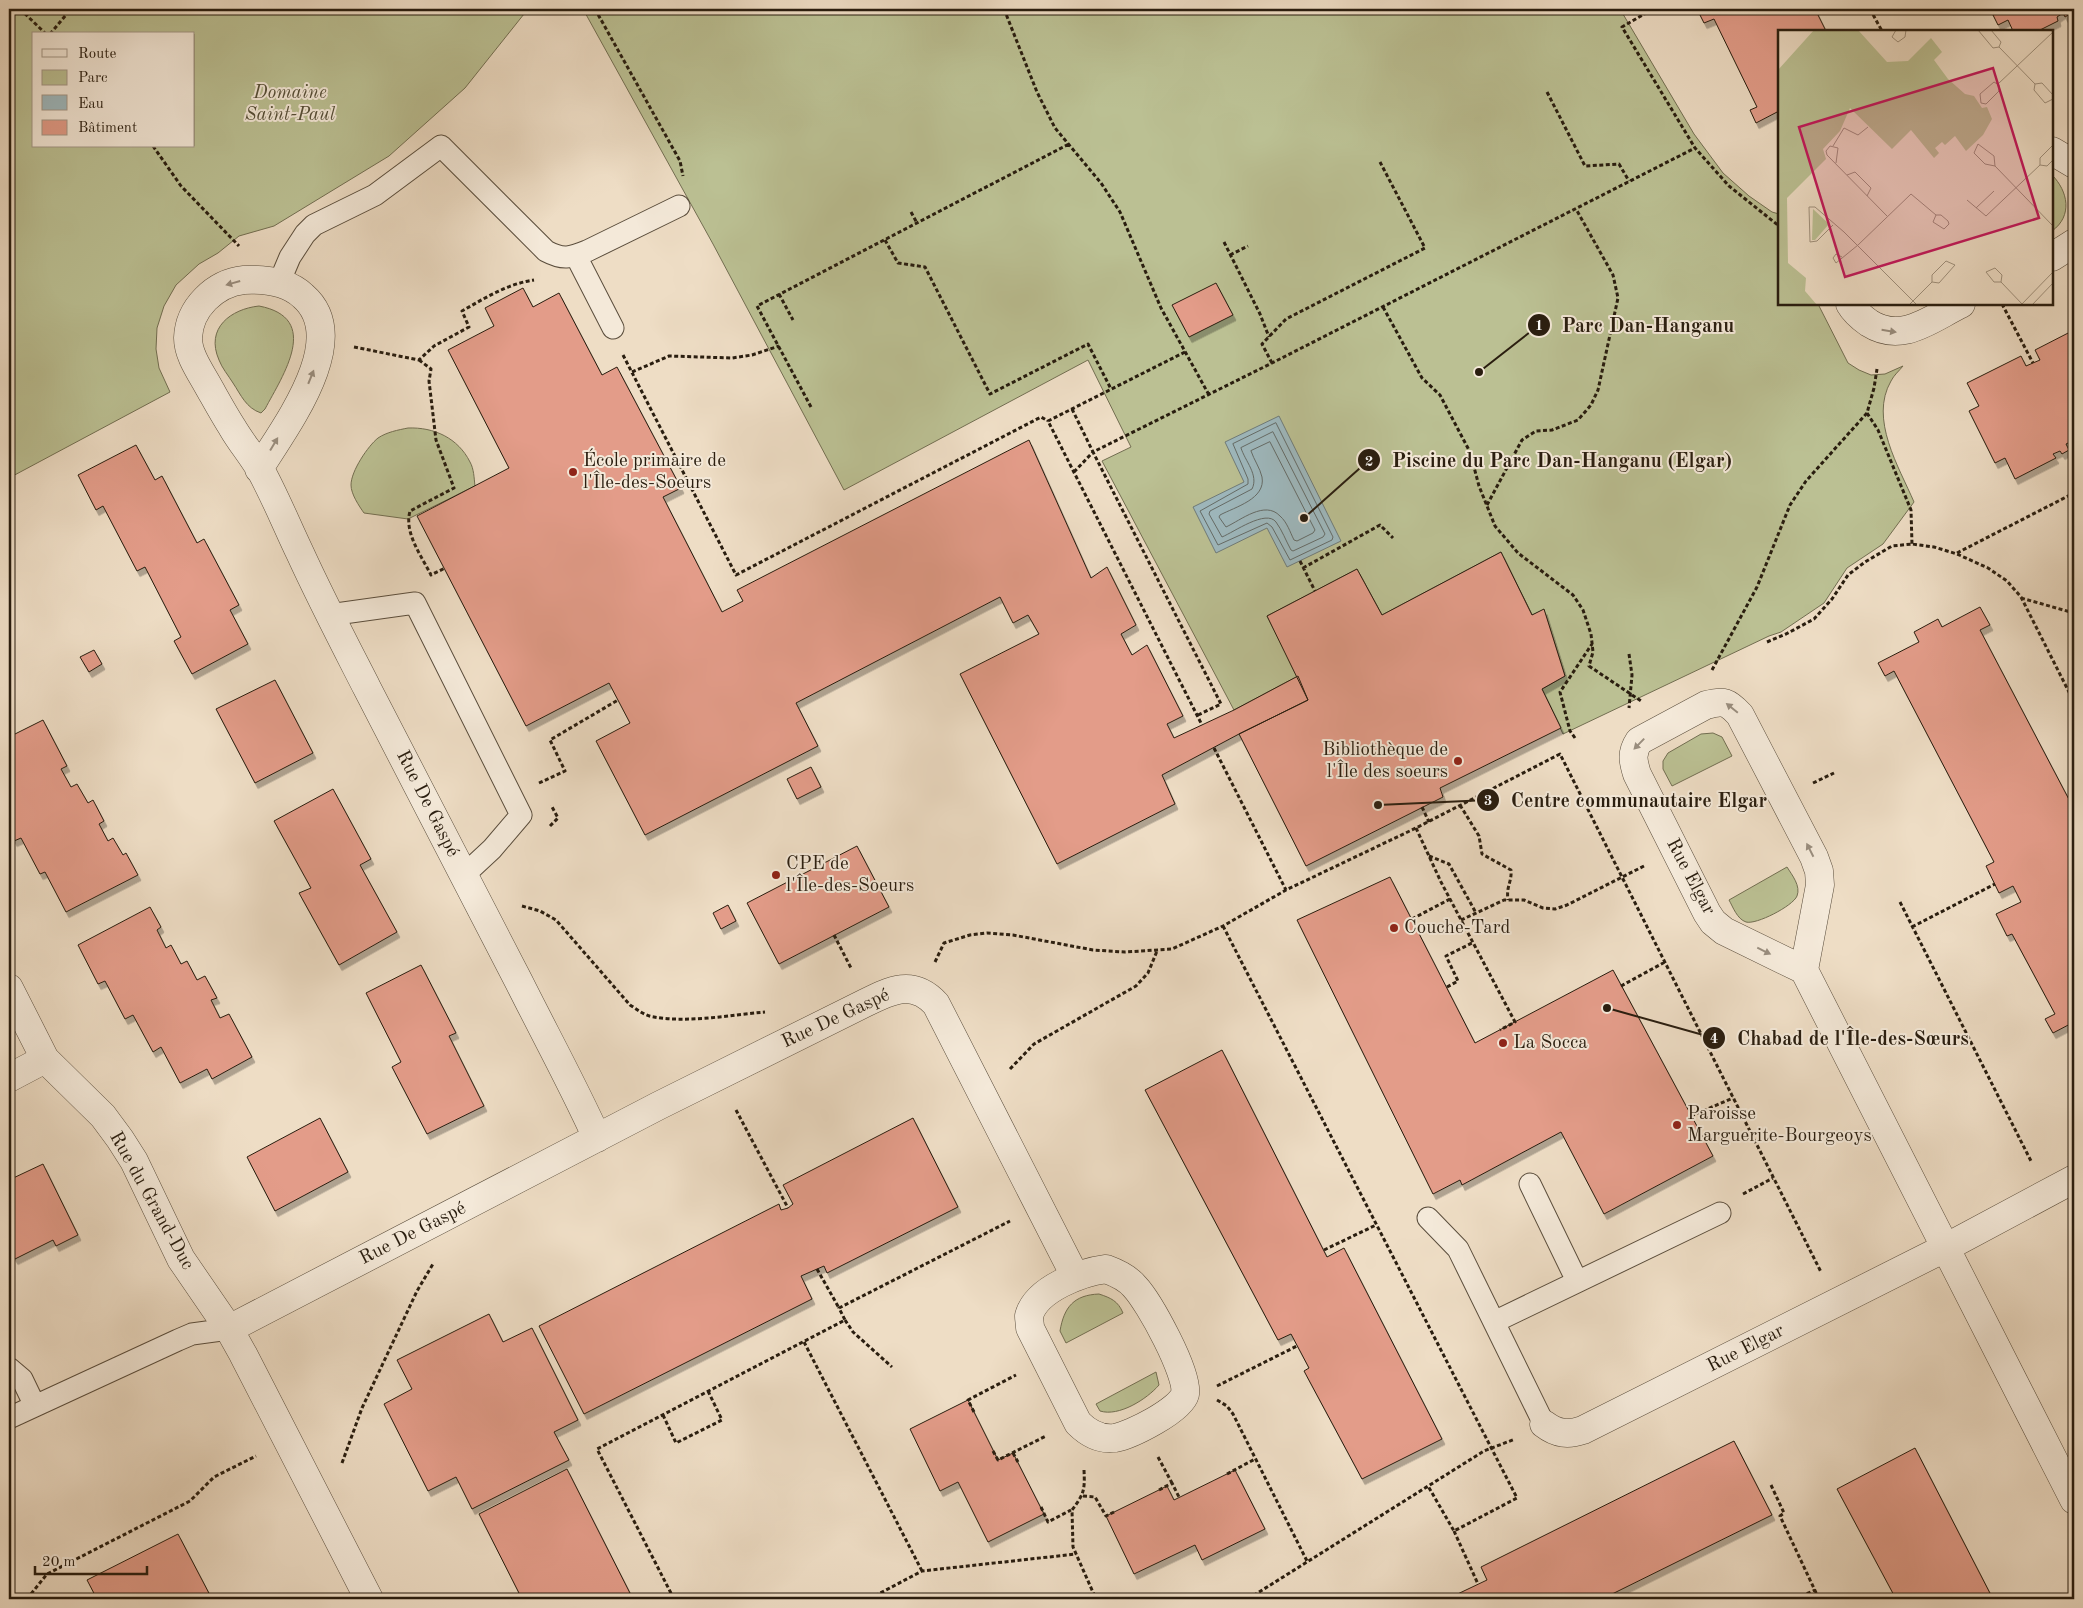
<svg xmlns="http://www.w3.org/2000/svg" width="2083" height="1608" viewBox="0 0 2083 1608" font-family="'Old Standard TT',serif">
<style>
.green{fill:#bbc093;stroke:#726e51;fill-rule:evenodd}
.water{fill:#9eb9bf;stroke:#6f7b79}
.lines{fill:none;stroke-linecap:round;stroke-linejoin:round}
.shore{stroke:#646b67;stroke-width:1}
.building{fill:#e39c89;stroke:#291d0f;filter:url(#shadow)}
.service-casing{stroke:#5a4d3c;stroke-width:23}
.minor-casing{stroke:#5a4d3c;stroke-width:29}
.path{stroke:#291d0f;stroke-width:3;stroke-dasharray:4 2.5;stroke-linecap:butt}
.service{stroke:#f4e9d9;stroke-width:21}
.minor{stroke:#f4e9d9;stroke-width:28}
.oneway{fill:#998d7e}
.poi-dot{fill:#8f2418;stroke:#f4e9d9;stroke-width:2}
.labels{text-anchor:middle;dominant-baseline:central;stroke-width:4;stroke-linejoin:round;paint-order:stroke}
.park-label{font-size:19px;font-style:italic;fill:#554e37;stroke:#f4e9d9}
.poi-label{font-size:19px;fill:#291d0f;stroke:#f4e9d9;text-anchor:start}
.street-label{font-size:19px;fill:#291d0f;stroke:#f4e9d9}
.inset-road{fill:none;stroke:#9f907c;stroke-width:1}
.view{fill:#c2185b;fill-opacity:0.15;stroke:#c2185b;stroke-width:2.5}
.inset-edge{fill:none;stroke:#291d0f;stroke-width:2.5}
.leader{fill:none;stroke:#291d0f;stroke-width:2}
.callout-dot{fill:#291d0f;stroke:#f4e9d9;stroke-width:2}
.mark-label{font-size:15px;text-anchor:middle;font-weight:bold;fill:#fff}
.callout-label{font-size:20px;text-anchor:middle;font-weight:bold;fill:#291d0f;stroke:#f4e9d9;stroke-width:4;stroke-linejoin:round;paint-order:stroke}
</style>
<defs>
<filter id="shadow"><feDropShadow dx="3" dy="5.5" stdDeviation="0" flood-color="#0004"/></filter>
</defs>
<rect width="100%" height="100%" fill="#eeddc5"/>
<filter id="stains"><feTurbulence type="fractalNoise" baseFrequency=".004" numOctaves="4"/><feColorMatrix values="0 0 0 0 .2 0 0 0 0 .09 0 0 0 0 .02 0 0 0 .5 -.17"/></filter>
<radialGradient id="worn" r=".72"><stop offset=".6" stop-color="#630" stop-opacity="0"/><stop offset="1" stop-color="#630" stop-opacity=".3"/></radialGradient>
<path class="green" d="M9,9H528L465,88L389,156L274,226L239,236L218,253L199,264L176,285L164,306L157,328L156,349L159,368L170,392L9,478ZM34,34H194V146H34Z
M583,9H1620L1694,134L1723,173L1749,196L1772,212L1779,214V304H1818L1848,363L1859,370L1871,375L1885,374L1903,366C1899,371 1894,375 1891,381C1869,419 1899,467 1914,502L1883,544L1847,568L1824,603L1781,632L1769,636L1563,734L1542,689L1565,676L1544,610L1532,615L1501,552L1382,615L1357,569L1267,616L1298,676L1234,710L1102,461L1131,447L1088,360L844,490L713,244Z
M2052,175C2068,191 2073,216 2052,231Z
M259,306C322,318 283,375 265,409L261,413C246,408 241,395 233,383C228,375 222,368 219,360C205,328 231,309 259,306Z
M408,428C434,427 458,438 470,462C474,469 474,478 475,486L408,519L364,513C359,506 351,494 351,485C351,471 368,446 378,438C387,432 398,430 408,428Z
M1713,733L1722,737L1732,756L1672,786L1663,769V761L1668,753L1701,734Z
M1787,867C1792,875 1801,886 1797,896C1793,906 1756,925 1746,922C1737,919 1733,907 1729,900Z
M1099,1294C1111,1298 1118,1301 1123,1313L1066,1343L1060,1331C1064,1307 1074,1295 1099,1294Z
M1156,1372L1159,1385C1147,1399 1119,1417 1100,1411L1096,1404Z"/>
<path class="water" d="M1279,416L1341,541L1287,567L1267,528L1216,553L1193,507L1244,482L1225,442Z"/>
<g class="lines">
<path class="shore" d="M1276,423L1333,537L1332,540L1290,560L1272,527L1267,523L1218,545L1200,511L1248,484V479L1233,444Z
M1273,432L1325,534L1323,537L1293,551L1291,550C1286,541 1282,530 1276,522C1266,509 1234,532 1222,537L1209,514L1210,511L1252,489C1259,475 1245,461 1241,448Z
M1270,442L1315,530L1313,533L1297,541L1294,540C1290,532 1287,522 1280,516C1265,500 1241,520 1226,527L1219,517L1220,515C1235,507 1266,499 1262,477C1260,468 1254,460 1251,451Z"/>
</g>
<path class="building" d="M1697,9H1815L1826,31H1779V111L1756,123L1750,110L1757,107L1714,19L1704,23Z
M1990,9H2070L2072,13L2065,17L2063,13L2057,17L2058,21L2038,31H2013L2008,20L1998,25Z
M1216,283L1233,315L1189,337L1172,305Z
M523,288L533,307L559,293L602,375L617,367L681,488L663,497L722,612L743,601L737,590L1029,440L1091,578L1107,567L1136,625L1121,634L1132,655L1147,645L1183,716L1167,724L1174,738L1234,710L1298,676L1308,700L1239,734L1162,775L1175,804L1057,864L960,674L1039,634L1028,615L1013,623L1000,597L796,703L818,746L645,835L596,741L630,723L609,683L526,726L417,516L509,468L448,350L494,326L485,308Z
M2074,330V440L2066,444L2069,450L2062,454L2060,451L2053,454L2056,458L2015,479L2005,458L1995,463L1969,411L1979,406L1967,383L2021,356L2026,366L2040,360L2035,350Z
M136,445L155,480L162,476L197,543L204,539L239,605L230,610L248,644L192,674L174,641L181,637L145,567L137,571L103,506L96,510L78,475Z
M1501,552L1532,615L1544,609L1565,676L1542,689L1561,728L1440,788L1443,797L1306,866L1239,734L1308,700L1267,616L1357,569L1382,615Z
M1980,607L1990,625L1980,630L2074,809V1022L2053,1033L2045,1019L2055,1014L2012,934L2007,936L1996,914L2021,902L2013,886L1999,893L1986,866L1994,862L1894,671L1885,676L1878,663L1919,642L1914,632L1938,619L1942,627Z
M94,650L102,664L89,672L80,657Z
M275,680L313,753L255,783L216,709Z
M43,720L67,766L61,769L71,787L77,784L88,803L93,800L104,821L99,824L108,841L113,838L123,855L126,853L138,875L66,912L45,872L40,874L21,838L14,841L9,830V737Z
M811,767L821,787L797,799L787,779Z
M333,789L371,859L360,865L397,932L339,965L299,893L311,888L274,821Z
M857,846L889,907L779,964L747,903Z
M1390,877L1475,1043L1613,970L1713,1156L1604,1214L1561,1132L1462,1185L1460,1180L1433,1194L1297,920Z
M728,905L736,921L721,929L713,913Z
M150,907L161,927L157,930L166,948L171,945L181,964L187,961L197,980L205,976L217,998L211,1000L220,1018L229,1014L252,1057L212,1079L207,1069L180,1083L161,1047L153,1052L133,1015L125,1019L105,981L98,984L78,945Z
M421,965L456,1033L449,1036L484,1106L427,1134L392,1067L401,1062L366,993Z
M1222,1050L1327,1257L1344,1248L1442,1439L1362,1479L1304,1371L1309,1368L1291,1334L1278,1340L1145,1090Z
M320,1118L348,1172L275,1211L247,1157Z
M913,1118L958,1207L827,1273L824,1266L801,1276L812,1299L584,1414L539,1326L779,1204L781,1210L788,1208L793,1204L783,1185Z
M43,1164L78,1235L56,1246L53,1240L15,1259L12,1254L9,1255V1180Z
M489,1314L503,1342L532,1328L578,1420L554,1432L569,1460L472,1509L456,1477L428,1491L384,1404L412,1389L397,1360Z
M968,1400L998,1460L1013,1453L1044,1514L988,1542L958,1482L940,1491L910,1429Z
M1734,1441L1772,1515L1602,1599H1447L1487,1580L1481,1567Z
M1915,1448L1993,1599H1896L1837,1489Z
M567,1469L633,1599H522L479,1514Z
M1235,1470L1265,1529L1202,1560L1195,1545L1134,1574L1106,1516L1167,1486L1174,1500Z
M178,1534L212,1599H97L87,1580Z"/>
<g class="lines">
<g class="service-casing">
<path id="service" d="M576,256L613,328
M279,283L290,257L305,234L314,225L375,195L441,146L546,251C563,260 570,258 587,251L679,206
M329,615L415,603L521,815L492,849L464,875
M1530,1184L1577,1281
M1428,1218L1458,1249L1544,1424
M1494,1322L1720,1213
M9,1368L22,1379L35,1406
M9,1418L178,1340L192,1334L229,1329"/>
</g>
<g class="minor-casing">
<path id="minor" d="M2052,151L2074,164
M2052,257L2074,243
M1850,304C1854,311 1862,318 1869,323C1902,344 1930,319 1961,304
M259,469C284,428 353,339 303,296C288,282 264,279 244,280C215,283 189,308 188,338C188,354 199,370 207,384C215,398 223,413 232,427C240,441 251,454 260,469C275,496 287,526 300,553C321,599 344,643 367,688C417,786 468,884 519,982C545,1034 573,1085 597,1138
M1804,970L1724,931L1713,922L1707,913L1637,774C1633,761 1631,753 1639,741L1706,705C1724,700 1728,702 1740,715L1814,857L1819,871L1820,885L1804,970L2074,1500
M9,988L45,1059L103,1116L120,1139L134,1161L181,1259L229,1329L243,1354L369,1599
M9,1078L45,1059
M1106,1269C1117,1273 1128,1278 1135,1287C1149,1302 1189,1374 1185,1394C1181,1410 1131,1435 1115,1438C1100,1440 1088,1433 1078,1423L1030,1328C1030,1324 1029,1320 1029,1316C1036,1289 1082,1272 1106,1269Z
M229,1329L658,1106L865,1003C891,990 913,979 936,1004L1075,1276
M1544,1424C1557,1434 1568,1435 1583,1430L1945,1248L2074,1179"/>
</g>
<path class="path" d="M20,9L46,34
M595,9L680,161L683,176
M1004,9L1037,92L1055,128L1101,183L1120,212L1161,308L1209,395
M1653,9L1622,27L1695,148L1729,186L1779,226
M1870,9L1882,31
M9,11L10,9
M2072,13L2074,17
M50,34L71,9
M1547,92L1585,166L1619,164L1629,181
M153,146L181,186L239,246
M911,212L917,223
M885,240L898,263L925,267L990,394L1088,344L1111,389
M1224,242L1260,314L1269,337
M1230,255L1248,246
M779,294L793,320
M2002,304L2033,363
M1383,307L1422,378L1440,395L1470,452L1479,486L1495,526L1518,553L1573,595L1583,610L1591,634L1593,652L1589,666L1641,701
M354,347L419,360L434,346L469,327L462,311C485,298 507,284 534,280
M1185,352L1048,421L1202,725
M623,355L736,575L1041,417L1048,421
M419,360L431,369L429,381L436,440L454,488L410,511C404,533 421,555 431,575L445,568
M1272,363L1262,344L1286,319L1425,248L1380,162
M632,372L669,356L732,358L752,355L779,346
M811,407L757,306L1069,144
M1072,409L1093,452L1074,472
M1867,413L1878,430L1911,510L1912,544
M2072,441L2074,445
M1487,505L1522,440L1536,431L1552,430L1578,420L1591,405L1598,390L1618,298L1613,275L1576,209
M1957,553L2074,493
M1300,561L1315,591
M1303,568L1380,525L1393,538
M2021,598L2074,613
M1767,642L1786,634L1814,619L1832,599L1848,575L1865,562L1892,546L1912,544L1934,547L1957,554L1988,568L2007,581L2021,597L2074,702
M1629,654L1632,675L1629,708
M1712,670L1757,587L1790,505L1806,481L1867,413L1874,388L1877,369
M1198,715L1221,704L1093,452L1272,363L1695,148
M1575,738L1570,731L1560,692L1592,644
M1214,748L1286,890
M539,783L565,771L550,740L618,700
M1813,783L1834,773
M1460,805L1479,836L1482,854L1511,870C1512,882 1506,886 1508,900
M1422,807L1429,822
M550,826L558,818L551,805
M1416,828L1441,882L1515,1022L1500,1030
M1429,856L1449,864L1476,913
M1900,902L2032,1163
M522,906L540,911L556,920L630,1005C638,1010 645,1016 654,1017C688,1023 731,1015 765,1012
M1412,919L1450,899
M1461,920L1504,900H1524L1543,908L1555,909L1567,905L1646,865
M1223,926L1517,1498L1454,1531L1428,1486
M1912,927L1995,884
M834,935L851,968
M935,962L944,943L970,935L987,933L1013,935L1093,950L1125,952L1172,949L1223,926L1286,890L1416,828L1560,754L1821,1272
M1621,986L1665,962
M1447,987L1458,981L1446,956L1472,943
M1010,1069L1034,1044L1136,986L1148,973L1157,951
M736,1110L788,1208
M1691,1116L1733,1098
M1743,1194L1773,1178
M1324,1250L1376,1225
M817,1269L839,1308
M845,1320L853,1332L892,1367
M804,1342L922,1571
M1217,1386L1297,1346
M1217,1400L1227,1406L1233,1414L1307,1561
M974,1412L968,1400L1016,1375
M663,1415L676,1443L722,1420L708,1391
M993,1451L998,1460L1046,1436
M1013,1453L1018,1462
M1158,1457L1172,1483
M342,1463L362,1408L417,1291L433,1264
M1084,1470C1085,1490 1084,1494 1072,1510L1073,1547L1096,1599
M1227,1474L1255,1459
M1771,1485L1784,1513L1780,1516L1819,1599
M1159,1490L1172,1483L1179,1497
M1083,1496L1095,1497L1106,1516L1116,1511
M1041,1507L1048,1522L1071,1510
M1454,1531L1478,1584
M27,1599L47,1574L190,1501L214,1477L256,1456
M674,1599L597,1449L845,1320L839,1308L1010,1221
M869,1599L922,1571L1076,1554
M1248,1599L1484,1451L1515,1439
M1795,1599L1815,1590"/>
<use href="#service" class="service"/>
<use href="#minor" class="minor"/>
</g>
<defs><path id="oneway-solid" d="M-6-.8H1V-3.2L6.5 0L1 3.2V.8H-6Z" transform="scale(1.25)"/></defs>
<g class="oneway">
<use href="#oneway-solid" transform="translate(233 283) rotate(164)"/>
<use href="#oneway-solid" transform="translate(1889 331) rotate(9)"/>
<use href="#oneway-solid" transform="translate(311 377) rotate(-68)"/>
<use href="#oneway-solid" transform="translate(274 444) rotate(-59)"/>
<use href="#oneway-solid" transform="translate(1732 708) rotate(-141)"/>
<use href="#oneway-solid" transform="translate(1639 744) rotate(134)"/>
<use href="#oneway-solid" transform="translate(1810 850) rotate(-117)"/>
<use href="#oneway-solid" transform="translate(1764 951) rotate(26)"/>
</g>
<g class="poi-dot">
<circle cx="573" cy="472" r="5"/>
<circle cx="1458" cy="761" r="5"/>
<circle cx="776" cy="875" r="5"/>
<circle cx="1394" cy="928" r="5"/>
<circle cx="1503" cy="1043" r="5"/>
<circle cx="1677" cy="1125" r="5"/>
</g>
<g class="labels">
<g class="park-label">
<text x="290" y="93">Domaine<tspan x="290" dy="22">Saint-Paul</tspan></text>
</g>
<g class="poi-label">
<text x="583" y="461">École primaire de<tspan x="583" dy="22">l'Île-des-Soeurs</tspan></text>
<text x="1448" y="750" text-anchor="end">Bibliothèque de<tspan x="1448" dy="22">l'Île des soeurs</tspan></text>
<text x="786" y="864">CPE de<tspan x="786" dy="22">l'Île-des-Soeurs</tspan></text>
<text x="1404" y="928">Couche-Tard</text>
<text x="1513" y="1043">La Socca</text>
<text x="1687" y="1114">Paroisse<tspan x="1687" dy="22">Marguerite-Bourgeoys</tspan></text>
</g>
<g class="street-label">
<text transform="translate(427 804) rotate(63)">Rue De Gaspé</text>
<text transform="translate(1690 877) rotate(62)">Rue Elgar</text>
<text transform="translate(836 1019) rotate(-25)">Rue De Gaspé</text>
<text transform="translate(151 1201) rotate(61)">Rue du Grand-Duc</text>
<text transform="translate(413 1234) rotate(-27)">Rue De Gaspé</text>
<text transform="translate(1746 1349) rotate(-27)">Rue Elgar</text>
</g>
</g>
<g transform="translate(1778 30)">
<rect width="275" height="275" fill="#eeddc5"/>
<path d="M36,0H80L109,32L130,31L153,8L164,22L156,30L170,49L187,64L196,66L204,78L209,77L214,89L205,105L188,121L177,106L167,115L164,112L157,118L161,123L156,128L133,100L114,119L72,78L62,101L45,119L48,129L9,168L10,233L28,248L27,261L39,275H0V40ZM35,179L51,194L37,210H34Z" fill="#bbc093"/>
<path class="inset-road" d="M118,0L114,7L120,12L127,7L128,0M200,0L215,18L221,17M213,0L223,12L221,17M221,17L257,54L264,53L275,65M216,52L221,55V61L208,74L203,73L202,64ZM220,54L275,2M257,54L256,60L267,73L275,69M55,116L66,98L80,105L90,97M58,133L60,118L52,116L48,121L49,125L109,186M262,135L269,136L275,130M217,136L216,126L200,114L196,123L207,134L217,136L275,196M69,145L77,142L93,158L89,166M189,170L208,186L262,135V128L275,115M198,178L216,161M55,195L39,211L32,212L31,177H37L66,202L139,275M64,227L58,224L55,228L58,233L80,215L133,164L158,185H163L170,191L171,194L166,199L155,192L158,185M223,252H216L208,242L217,238L224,245L223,252L245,275M131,275L154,252V245L168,231L177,235L161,253L154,252M243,275L275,242M254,275L275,253"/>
<path class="view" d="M215,38L261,188L67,247L21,97Z"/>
<rect width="275" height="275" class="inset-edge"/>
</g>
<path class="leader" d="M1479 372L1539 325M1304 518L1369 460M1378 805L1488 800M1607 1008L1714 1038"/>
<g class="callout-dot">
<circle cx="1479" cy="372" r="5"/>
<circle cx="1304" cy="518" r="5"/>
<circle cx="1378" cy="805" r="5"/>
<circle cx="1607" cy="1008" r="5"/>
<circle cx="1539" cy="325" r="12"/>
<circle cx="1369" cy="460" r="12"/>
<circle cx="1488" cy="800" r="12"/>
<circle cx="1714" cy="1038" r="12"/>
</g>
<g class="mark-label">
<text x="1539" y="330">1</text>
<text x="1369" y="466">2</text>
<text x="1488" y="805">3</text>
<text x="1714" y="1043">4</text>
</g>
<g class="callout-label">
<text x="1648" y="332">Parc Dan-Hanganu</text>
<text x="1562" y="467">Piscine du Parc Dan-Hanganu (Elgar)</text>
<text x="1639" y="807">Centre communautaire Elgar</text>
<text x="1853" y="1045">Chabad de l'Île-des-Sœurs</text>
</g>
<rect width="2083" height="1608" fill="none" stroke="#eeddc5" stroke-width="30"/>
<rect x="10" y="10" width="2063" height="1588" fill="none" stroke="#291d0f" stroke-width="2.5"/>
<rect x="15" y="15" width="2053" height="1578" fill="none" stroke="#291d0f"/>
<rect x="32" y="32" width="162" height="115" fill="#f4e9d9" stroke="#a39788"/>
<rect x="42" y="49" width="25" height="8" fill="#f4e9d9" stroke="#a39788"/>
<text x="78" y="58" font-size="15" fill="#291d0f">Route</text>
<rect x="42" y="70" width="25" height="15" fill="#bbc093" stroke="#a39788"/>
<text x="78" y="82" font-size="15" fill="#291d0f">Parc</text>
<rect x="42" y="95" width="25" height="15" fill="#9eb9bf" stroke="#a39788"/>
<text x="78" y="108" font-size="15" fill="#291d0f">Eau</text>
<rect x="42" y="120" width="25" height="15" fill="#e39c89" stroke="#a39788"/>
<text x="78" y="132" font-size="15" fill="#291d0f">Bâtiment</text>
<path d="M35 1566v8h112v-8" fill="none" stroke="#291d0f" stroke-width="2.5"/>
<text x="42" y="1566" font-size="15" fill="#291d0f" stroke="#f4e9d9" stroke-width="4" paint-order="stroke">20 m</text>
<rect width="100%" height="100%" filter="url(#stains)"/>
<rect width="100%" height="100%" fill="url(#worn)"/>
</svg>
